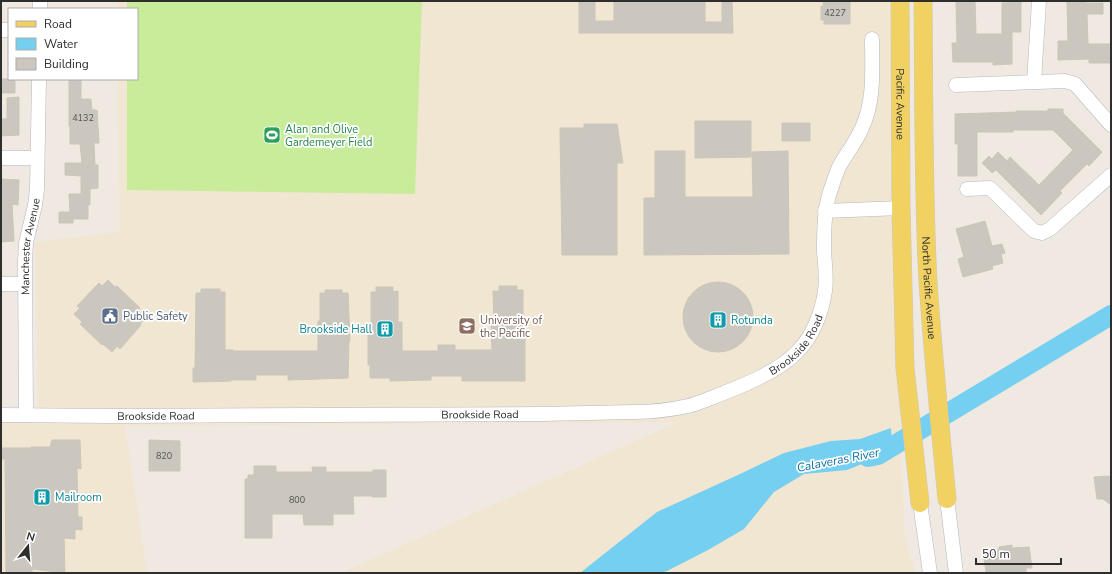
<svg xmlns="http://www.w3.org/2000/svg" width="1112" height="574" viewBox="0 0 1112 574" font-family="'Nunito Sans',sans-serif">
<style>
.education{fill:#f0e6d1}
.pitch{fill:#c9ec9a}
.water{fill:#75cff0}
.lines{fill:none;stroke-linecap:round;stroke-linejoin:round}
.river{stroke:#75cff0;stroke-width:20}
.building{fill:#cbc7bf;stroke:#cbc5ba}
.minor-casing{stroke:#b4b7c1;stroke-width:15}
.major-casing{stroke:#c9c9c9;stroke-width:19}
.minor{stroke:#fff;stroke-width:14}
.major{stroke:#f2d163;stroke-width:18}
.labels{text-anchor:middle;dominant-baseline:central;stroke-width:3.5;stroke-linejoin:round;paint-order:stroke}
.number-label{font-size:9px;fill:#555452}
.street-label{font-size:11px;fill:#2e2e2e;stroke:#fff}
.leisure-label{font-size:11px;fill:#27864d;stroke:#fff;text-anchor:start}
.service-label{font-size:11px;fill:#4e5e75;stroke:#fff;text-anchor:start}
.education-label{font-size:11px;fill:#785e54;stroke:#fff;text-anchor:start}
.culture-label{font-size:11px;fill:#0d838f;stroke:#fff;text-anchor:start}
.water-label{font-size:12px;font-style:italic;fill:#0d6fa3;stroke:#fff}
</style>
<rect width="100%" height="100%" fill="#efe9e1"/>
<path class="education" d="M117,1H889L904,531L915,573H341L678,422L125,426L147,573H1V410L38,409L35,242L120,232L118,79H137V9H117Z"/>
<path class="pitch" d="M127,1H422L415,194L127,190V79H137V9H127Z"/>
<path class="water" d="M891,428L892,452L847,470L804,474L774,492L744,529L708,550L667,571L660,573H580L657,512L740,474L784,453L831,441L860,439Z"/>
<g class="lines">
<path class="river" d="M868,457L878,455L1111,315"/>
</g>
<path class="building" d="M579,1H595V21H614V1H705V22H722V1H732L733,33H579Z
M956,1H975L976,34H1002V3L1021,2V32H1012V64L993,65V62H953L952,43H957Z
M1086,1V3H1103V14H1087L1088,44H1111V63H1089V59L1058,60V41H1068L1067,2Z
M823,2H850V24H824V20H821V6H824Z
M1,79H15V93H1Z
M69,79H81V99H91L92,110H97L99,143H94L95,165H98V188L90,189V205H88V219H73V223H59V212H70L69,194H81V176L65,175V163H82L80,144H70V126H69Z
M19,97V135L1,136V119H7V98Z
M1048,109H1063V113L1102,152L1089,166L1087,164L1060,191L1062,193L1041,215L996,170L992,173L982,163L989,156L992,159L998,152L1007,161L1010,157L1039,185L1073,150L1053,130H1013V132H977V176H958V144H955V114L1017,112L1016,111H1048Z
M695,121H751V157L695,158Z
M782,123H810V141H782Z
M584,124H617L623,163H617V255H562L560,128H584Z
M655,151H685V197H753L752,152L788,151L789,254L644,255V198H655Z
M1,179L19,180L18,205L12,204L14,241L1,242Z
M985,221L992,246L1002,244L1005,253L1001,254L1003,263L992,266L993,269L963,277L958,259L964,257L956,229Z
M108,280L115,287L117,286L140,308L138,310L146,318L140,324L141,325L120,349L117,346L112,352L103,344L102,345L80,324L82,322L74,314L80,308L77,306L99,283L102,286Z
M683 317a35 35 0 1 1 70 0a35 35 0 1 1-70 0Z
M499,286H517V290H523V321H525V381H462V376H431V380L390,381V378H370V365H368V323L371,322V292H376V287H393V292L398,291V322H402V351H438V345H455V350H492L491,321H494L493,291H499Z
M201,289H220V292H225V350H233V351H318V321H320V293H325V290H342V293H348L350,341H349L348,378L288,380V375H256V380H231V381L193,382V368H195L196,293H201Z
M52,440H80L81,469L77,468L78,517H82V530L75,529V539L64,538L65,573L32,569V573H6L5,459H1V448H31V447H50Z
M149,440L180,441V471H149Z
M254,466H276V472H313L312,467H326V472H373V470H386V497H372V496H353L354,514H333V525H304L303,514H272V538H245V479H248V475H254Z
M1109,476L1110,478H1111V505L1103,499H1097L1094,477Z
M1012,545V548L1029,547L1032,568H1026V573L986,572L983,552L999,550V547Z"/>
<g class="lines">
<g class="minor-casing">
<g id="minor">
<path d="M40,1V9"/>
<path d="M1,30H9"/>
<path d="M1034,82L1039,1"/>
<path d="M956,85L1065,81L1075,84L1111,125"/>
<path d="M1,158H37"/>
<path d="M967,189L990,188L1034,231L1042,233L1050,229L1111,175"/>
<path d="M825,211L901,208"/>
<path d="M1,284H24"/>
<path id="s1" d="M1,415L109,416L541,414L634,412C652,412 670,410 688,406C696,404 703,401 711,398C737,388 779,372 798,351C813,336 822,312 825,291C827,278 825,266 824,252C824,233 824,214 829,195C832,186 835,176 839,167C846,154 856,142 862,128C875,100 872,68 872,39"/>
<path id="s2" d="M26,415L25,261L26,243L35,205L37,189L39,79"/>
<path d="M947,499L956,573"/>
<path d="M920,503L930,573"/>
</g>
</g>
<g class="major-casing">
<g id="major">
<path id="s3" d="M900,1L901,208L905,368L920,503"/>
<path id="s4" d="M923,1C924,95 923,189 928,282C933,354 940,427 947,499"/>
</g>
</g>
<use href="#minor" class="minor"/>
<use href="#major" class="major"/>
</g>
<defs>
<g id="stadium-square" transform="scale(0.9)"><rect x="-9" y="-9" width="18" height="18" rx="4" fill="#2e9e5b" stroke="#fff"/><path d="M0-5a6.5 5 0 1 0 0 10a6.5 5 0 1 0 0-10ZM-3.5-1.8h7v3.6h-7Z" fill="#fff"/></g>
<g id="civic-square" transform="scale(0.9)"><rect x="-9" y="-9" width="18" height="18" rx="4" fill="#5c6f8a" stroke="#fff"/><path d="M-.6-6.5H3V-4.5H.6V-3L4-1V1h2V6H-6V1h2V-1L-.6-3ZM-1.2 2.5V6h2.4V2.5Z" fill="#fff"/></g>
<g id="building-square" transform="scale(0.9)"><rect x="-9" y="-9" width="18" height="18" rx="4" fill="#0f9aa8" stroke="#fff"/><path d="M-4-6H4V6H1V3H-1V6H-4ZM-2.5-4.3h1.7v1.8h-1.7ZM.8-4.3h1.7v1.8H.8ZM-2.5-1h1.7V.8h-1.7ZM.8-1h1.7V.8H.8Z" fill="#fff"/></g>
<g id="university-square" transform="scale(0.9)"><rect x="-9" y="-9" width="18" height="18" rx="4" fill="#8d6e63" stroke="#fff"/><path d="M0-5L7-2L0 1L-7-2ZM-4 1L0 2.5L4 1V4Q0 6-4 4Z" fill="#fff"/></g>
</defs>
<g fill-rule="evenodd">
<use href="#stadium-square" x="272" y="135"/>
<use href="#civic-square" x="110" y="316"/>
<use href="#building-square" x="718" y="320"/>
<use href="#university-square" x="467" y="326"/>
<use href="#building-square" x="385" y="329"/>
<use href="#building-square" x="42" y="497"/>
</g>
<g class="labels">
<g class="number-label">
<text x="835" y="13">4227</text>
<text x="83" y="118">4132</text>
<text x="164" y="456">820</text>
<text x="297" y="500">800</text>
</g>
<g class="street-label">
<text stroke="none"><textPath href="#s3" startOffset="103">Pacific Avenue</textPath></text>
<text stroke="none"><textPath href="#s2" startOffset="169">Manchester Avenue</textPath></text>
<text stroke="none"><textPath href="#s4" startOffset="287">North Pacific Avenue</textPath></text>
<text stroke="none"><textPath href="#s1" startOffset="815">Brookside Road</textPath></text>
<text stroke="none"><textPath href="#s1" startOffset="479">Brookside Road</textPath></text>
<text stroke="none"><textPath href="#s1" startOffset="155">Brookside Road</textPath></text>
</g>
<g class="leisure-label">
<text x="285" y="129">Alan and Olive<tspan x="285" dy="13">Gardemeyer Field</tspan></text>
</g>
<g class="service-label">
<text x="123" y="316">Public Safety</text>
</g>
<g class="education-label">
<text x="480" y="320">University of<tspan x="480" dy="13">the Pacific</tspan></text>
</g>
<g class="culture-label">
<text x="731" y="320">Rotunda</text>
<text x="372" y="329" text-anchor="end">Brookside Hall</text>
<text x="55" y="497">Mailroom</text>
</g>
<g class="water-label">
<text transform="translate(838 460) rotate(-11)">Calaveras River</text>
</g>
</g>
<rect width="1112" height="574" fill="none" stroke="#2e2e2e" stroke-width="4"/>
<rect x="8" y="8" width="130" height="72" fill="#ffffff" stroke="#ababab"/>
<rect x="16" y="21" width="20" height="6" fill="#f2d163" stroke="#ababab"/>
<text x="44" y="28" font-size="12" fill="#2e2e2e">Road</text>
<rect x="16" y="38" width="20" height="12" fill="#75cff0" stroke="#ababab"/>
<text x="44" y="48" font-size="12" fill="#2e2e2e">Water</text>
<rect x="16" y="58" width="20" height="12" fill="#cbc7bf" stroke="#ababab"/>
<text x="44" y="68" font-size="12" fill="#2e2e2e">Building</text>
<g transform="translate(28 546) rotate(17)" stroke="#ffffff" stroke-width="3" paint-order="stroke">
<path d="M0-3L7 15L0 10L-7 15Z" fill="#2e2e2e"/>
<text y="-6" font-size="11" font-weight="bold" text-anchor="middle" fill="#2e2e2e">N</text>
</g>
<path d="M976 558v6h85v-6" fill="none" stroke="#2e2e2e" stroke-width="2"/>
<text x="982" y="558" font-size="12" fill="#2e2e2e" stroke="#ffffff" stroke-width="3" paint-order="stroke">50 m</text>
</svg>
